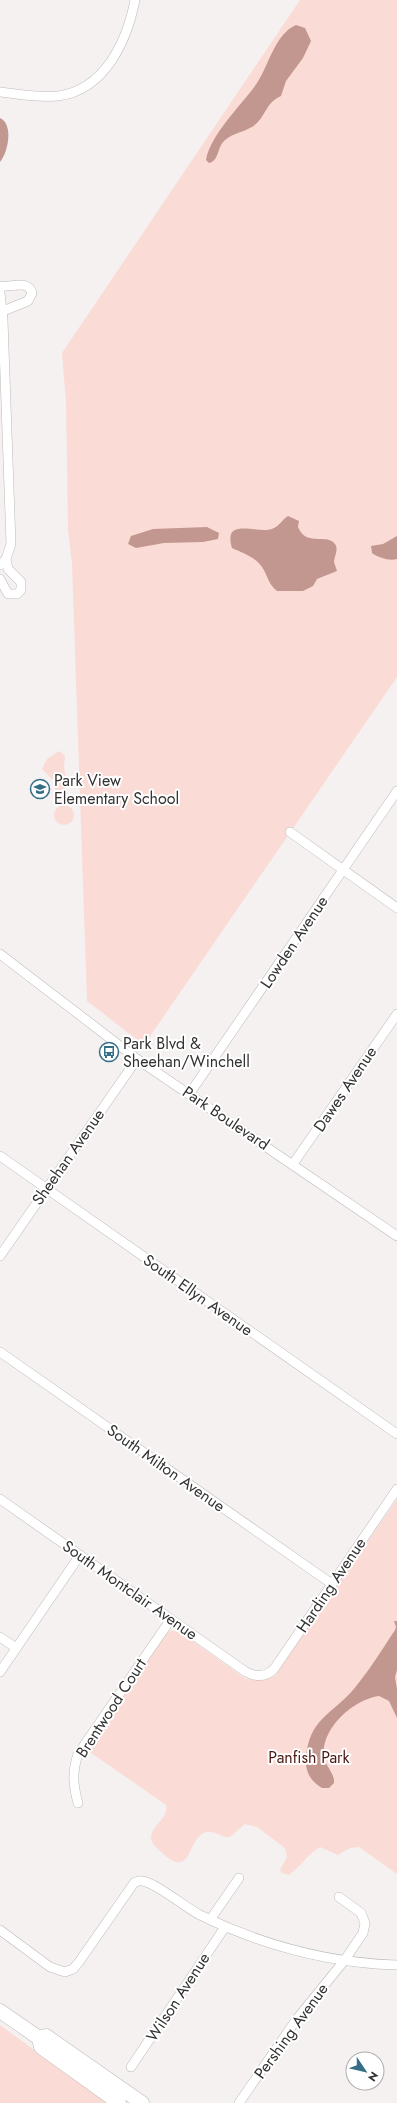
<svg xmlns="http://www.w3.org/2000/svg" width="397" height="2103" viewBox="0 0 397 2103" font-family="Jost,sans-serif">
<style>
.green{fill:#fbdbd5}
.water{fill:#c29790}
.lines{fill:none;stroke-linecap:round;stroke-linejoin:round}
.minor-casing{stroke:#bcb9b8;stroke-width:10}
.primary-casing{stroke:#bcb9b8;stroke-width:15}
.minor{stroke:#fff;stroke-width:9}
.primary{stroke:#fff;stroke-width:14}
.labels{text-anchor:middle;dominant-baseline:central;stroke-width:4;stroke-linejoin:round;paint-order:stroke}
.poi-label{font-size:16px;fill:#333232;stroke:#fff;text-anchor:start}
.street-label{font-size:16px;fill:#333232;stroke:#fff}
.park-label{font-size:16px;fill:#4d1711;stroke:#fff}
</style>
<rect width="100%" height="100%" fill="#f5f1f1"/>
<path class="green" d="M300,0H397V677L144,1045L87,1001L72,564L68,530L66,402L62,353Z
M59,751L65,756L64,766L68,799L64,802L57,801L54,781L42,769L47,759Z
M54 815a10 10 0 1 1 20 0a10 10 0 1 1-20 0Z
M397,1499V1874L359,1847L350,1848L338,1855L320,1847C308,1854 300,1867 289,1875L282,1873L280,1870L287,1857L285,1848L257,1827L245,1824L230,1837C222,1838 215,1830 206,1832C186,1838 193,1883 160,1851C156,1847 151,1843 151,1838C151,1825 169,1819 166,1805L87,1750L166,1634L172,1630L181,1633L246,1679L264,1680L275,1676Z
M0,2025L107,2103H0Z"/>
<path class="water" d="M296,25L305,28L311,41L303,58L286,81L281,96C267,102 266,114 257,123C248,132 233,132 224,141C217,148 219,161 209,163L206,160C211,133 242,105 257,83C269,65 275,34 296,25Z
M0,118C14,124 8,153 0,162Z
M288,516L299,521L298,527C307,548 326,532 335,544C339,550 334,556 334,562C335,565 336,568 337,571L317,579L313,586L303,591H277C268,584 268,576 262,567C255,557 243,553 232,548C222,515 260,536 274,528C279,526 283,519 288,516Z
M207,527L219,533L218,539L203,542L164,543L136,548L128,544L131,536L153,529Z
M397,536V559C389,561 379,558 372,553L371,546L383,544Z
M394,1621H397V1670L395,1677L397,1689V1718L389,1701L379,1696C354,1699 320,1729 324,1757C325,1766 335,1773 334,1783L329,1788H322C310,1781 305,1771 306,1758C309,1719 331,1715 353,1690C368,1672 382,1650 395,1630L396,1627Z"/>
<g class="lines">
<g class="minor-casing">
<path id="minor" d="M0,92C19,94 39,98 58,96C105,90 127,41 135,0
M0,286C10,288 28,279 32,293L28,301L3,311
M0,293L3,320L11,544L6,559L0,565
M0,579L8,594H17L21,590V582L8,569L6,559
M290,832L397,908
M0,954L137,1059L397,1236
M190,1093L397,791
M0,1156L397,1434
M293,1164L397,1014
M0,1256L137,1059
M0,1352L332,1584
M0,1499L246,1672C256,1677 266,1677 274,1669L397,1489
M0,1637L16,1648
M0,1672L80,1555
M78,1803C73,1785 72,1772 78,1754L171,1619
M210,1920L239,1878
M0,1930L50,1967L65,1972L73,1969L79,1962L134,1883C136,1882 139,1880 142,1881C155,1882 186,1908 200,1915C262,1945 328,1963 397,1965
M131,2067L225,1927
M239,2103L296,2020L344,1961L363,1933L365,1923L361,1913L339,1897"/>
</g>
<g class="primary-casing">
<path id="primary" d="M0,2011L39,2038L41,2047L119,2103
M39,2038L46,2036L142,2103"/>
</g>
<use href="#minor" class="minor"/>
<use href="#primary" class="primary"/>
</g>
<defs>
<g id="school-ring" transform="scale(1)"><circle r="9.5" fill="#fff" stroke="#346e87" stroke-width="1.5"/><path d="M0-5L7-2L0 1L-7-2ZM-4 1L0 2.5L4 1V4Q0 6-4 4Z" fill="#346e87"/></g>
<g id="bus-ring" transform="scale(1)"><circle r="9.5" fill="#fff" stroke="#346e87" stroke-width="1.5"/><path d="M-5-6H5V4H4V6H2V4H-2V6H-4V4H-5ZM-3.5-4V0h7V-4ZM-3.5 1.2v1.5H-2V1.2ZM2 1.2v1.5H3.5V1.2Z" fill="#346e87"/></g>
</defs>
<g fill-rule="evenodd">
<use href="#school-ring" x="40" y="789"/>
<use href="#bus-ring" x="109" y="1052"/>
</g>
<g class="labels">
<g class="poi-label">
<text x="54" y="780">Park View<tspan x="54" dy="18">Elementary School</tspan></text>
<text x="123" y="1043">Park Blvd &amp;<tspan x="123" dy="18">Sheehan/Winchell</tspan></text>
</g>
<g class="street-label">
<text transform="translate(294 942) rotate(-56)">Lowden Avenue</text>
<text transform="translate(345 1089) rotate(-56)">Dawes Avenue</text>
<text transform="translate(226 1118) rotate(34)">Park Boulevard</text>
<text transform="translate(68 1157) rotate(-55)">Sheehan Avenue</text>
<text transform="translate(198 1295) rotate(35)">South Ellyn Avenue</text>
<text transform="translate(166 1468) rotate(35)">South Milton Avenue</text>
<text transform="translate(331 1585) rotate(-56)">Harding Avenue</text>
<text transform="translate(130 1590) rotate(35)">South Montclair Avenue</text>
<text transform="translate(111 1708) rotate(-57)">Brentwood Court</text>
<text transform="translate(178 1997) rotate(-57)">Wilson Avenue</text>
<text transform="translate(291 2031) rotate(-54)">Pershing Avenue</text>
</g>
<g class="park-label">
<text x="309" y="1757">Panfish Park</text>
</g>
</g>
<g transform="translate(365 2071) rotate(125)"><circle r="19" fill="#ffffff" stroke="#adadad"/>
<path d="M0-3L7 15L0 10L-7 15Z" fill="#346e87"/>
<text y="-6" font-size="11" font-weight="bold" text-anchor="middle" fill="#333232">N</text>
</g>
</svg>
